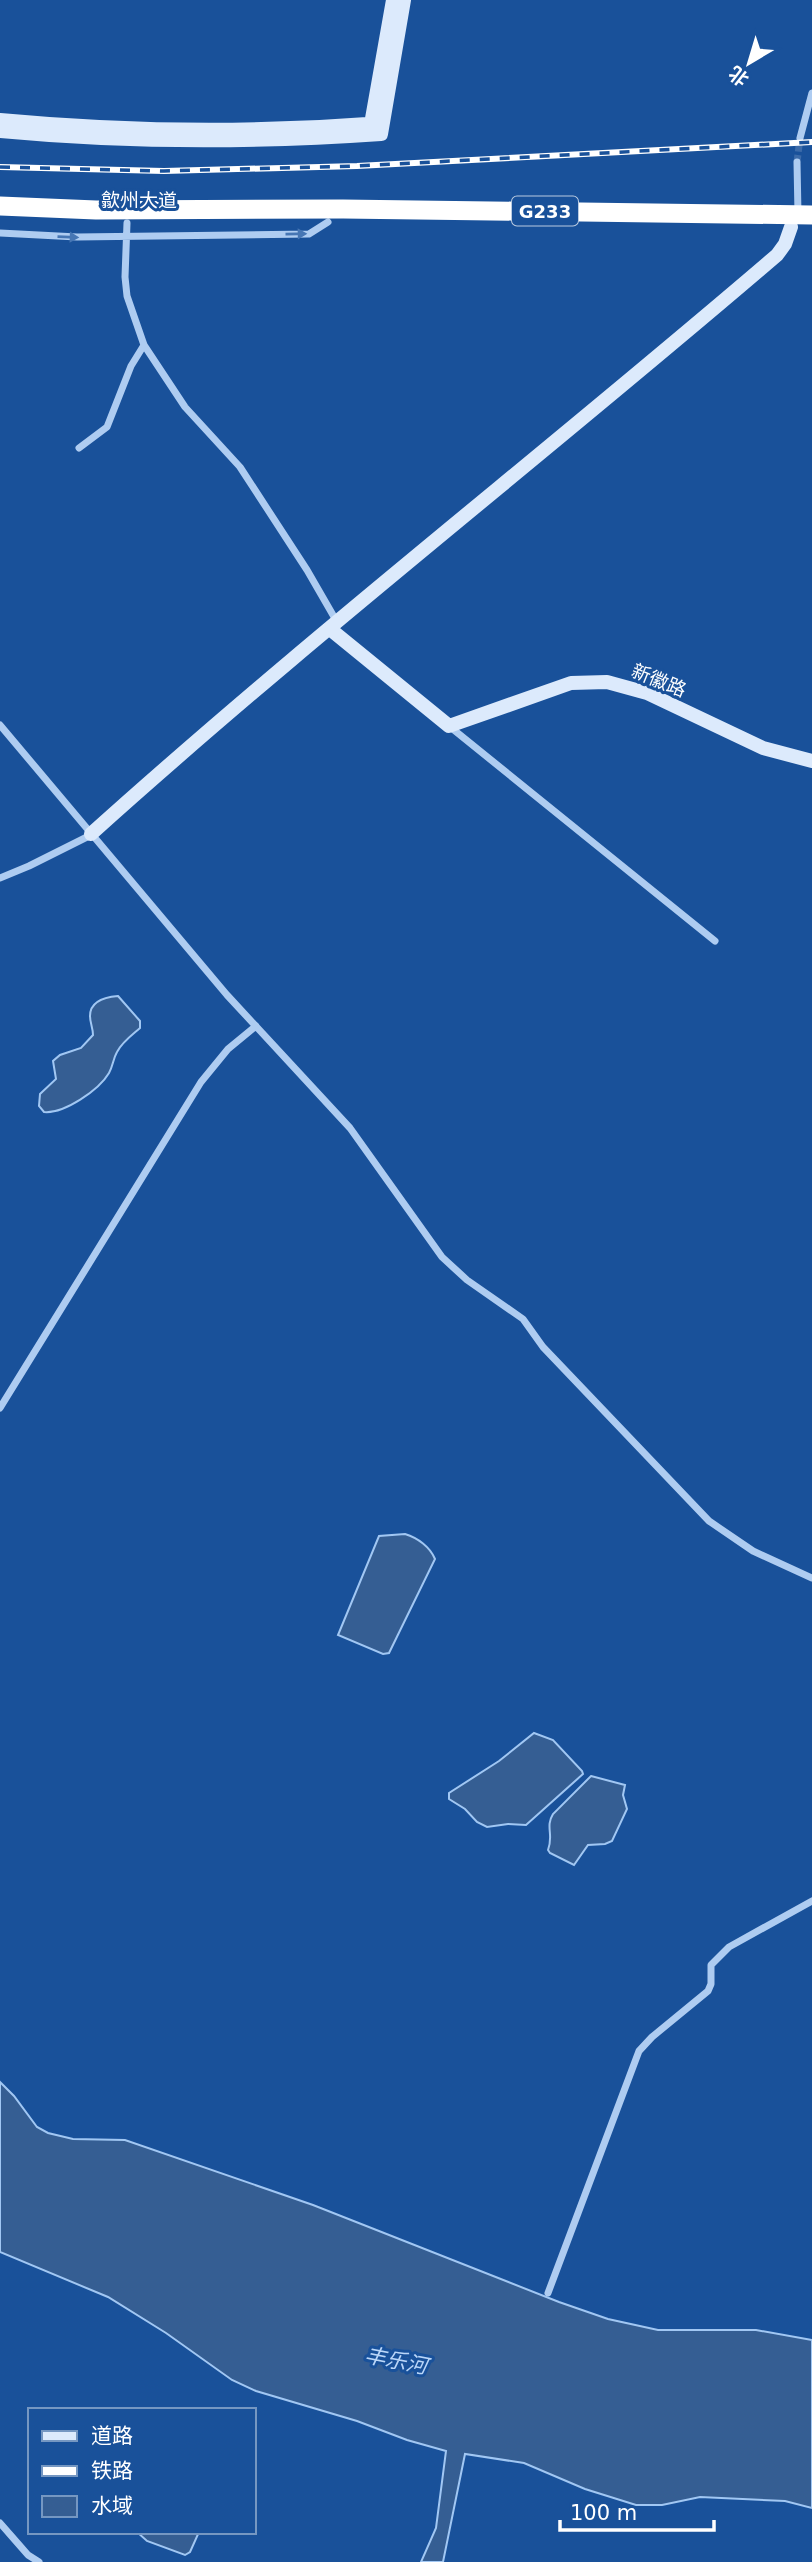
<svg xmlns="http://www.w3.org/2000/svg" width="812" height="2562" viewBox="0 0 812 2562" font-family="'DejaVu Sans','Noto Sans SC',sans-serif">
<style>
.water{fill:#355e93;stroke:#a1c7f3;stroke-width:2}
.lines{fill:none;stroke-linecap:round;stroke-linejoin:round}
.street-tunnel{stroke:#3c6ba9;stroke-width:7;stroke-dasharray:7 3.5;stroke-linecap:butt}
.street{stroke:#aeccf1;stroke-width:7}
.secondary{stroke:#dceafc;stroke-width:14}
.highway{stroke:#fff;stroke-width:19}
.rail-casing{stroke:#fff;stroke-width:6}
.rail{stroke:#19519a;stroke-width:3.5;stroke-dasharray:10;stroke-linecap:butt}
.oneway{fill:#4676b4}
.labels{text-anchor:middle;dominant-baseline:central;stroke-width:6;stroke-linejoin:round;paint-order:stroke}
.shield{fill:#19519a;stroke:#bacbe1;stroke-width:2}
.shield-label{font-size:18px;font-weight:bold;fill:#fff}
.street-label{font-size:19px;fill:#fff;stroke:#19519a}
.water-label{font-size:21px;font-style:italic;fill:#bad6f8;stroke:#19519a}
</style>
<rect width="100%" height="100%" fill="#19519a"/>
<path class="water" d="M118,996L140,1021V1028C132,1035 122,1042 117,1052C113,1059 113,1066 109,1073C99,1090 64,1114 44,1112L39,1106L40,1094L56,1079L53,1061L60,1055L81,1048L93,1035C93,1028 90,1023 90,1016C90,1001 106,997 118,996Z
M405,1534C418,1538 430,1547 435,1559L389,1653L383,1654L338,1635L379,1536Z
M534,1733L553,1740L582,1771L583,1774L526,1825L508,1824L487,1827L477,1822L465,1809L449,1799V1793L499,1761Z
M591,1776L625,1785L623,1795L627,1809L612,1841L605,1844L588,1845L574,1865L550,1853L548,1850C554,1835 545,1827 553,1814Z
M0,2082L14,2096L37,2127L48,2133L73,2139L125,2140L313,2205L559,2302L608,2319L658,2330H756L812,2340V2508L785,2501L700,2497L662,2505H636L585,2489L524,2463L465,2454L443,2562H421L436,2528L446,2451L407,2440L357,2421L256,2391L232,2380L166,2333L108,2297L0,2252Z
M137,2532H199L190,2552L185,2555L147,2541Z"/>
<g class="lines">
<path class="street-tunnel" d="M797,162L800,138"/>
<path class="street" d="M800,138L812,93
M797,162L798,214
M127,223L125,277L127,296L144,345L185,407L240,467L307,570L337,622
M0,233L77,237L309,234L328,222
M79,448L107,427L131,366L144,345
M0,725L227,995L350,1128L442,1257L467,1280L523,1319L543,1347L709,1521L753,1551L812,1578
M449,726L715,941
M0,878L29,866L91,835
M0,1408L201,1082L228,1049L256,1026
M548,2293L639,2051L652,2037L708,1991L711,1984V1965L729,1947L812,1901
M0,2523L28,2555L39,2562"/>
<path class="secondary" d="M0,120C128,132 255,133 383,123
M370,130L393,0
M0,131C127,143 253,143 381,134L404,0
M330,629L449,726L571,683L607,682L647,693L763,748L812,761
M91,834C313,634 550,450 777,255L785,244L791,227"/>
<path class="highway" d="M0,206L96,210L343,209L812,215"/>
<g class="rail-casing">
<path id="rail" d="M0,167L164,171L357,166L812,142"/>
</g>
<use href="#rail" class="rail"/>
</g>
<defs><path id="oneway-solid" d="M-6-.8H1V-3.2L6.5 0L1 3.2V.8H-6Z" transform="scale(1.75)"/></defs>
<g class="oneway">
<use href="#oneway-solid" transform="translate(296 234) rotate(-1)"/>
<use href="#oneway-solid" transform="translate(68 237) rotate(2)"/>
</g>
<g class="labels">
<rect class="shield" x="512" y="196.5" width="66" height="29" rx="5"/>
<g class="shield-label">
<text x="545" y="211">G233</text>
</g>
<g class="street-label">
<text x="139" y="200">歙州大道</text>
<text transform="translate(659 680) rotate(22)">新徽路</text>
</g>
<g class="water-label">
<text transform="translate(396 2361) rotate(11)">丰乐河</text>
</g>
</g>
<rect x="28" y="2408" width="228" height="126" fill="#19519a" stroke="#7597c2" stroke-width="2"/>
<rect x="42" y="2431" width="35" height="10" fill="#dceafc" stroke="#7597c2" stroke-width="2"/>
<text x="91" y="2443" font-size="21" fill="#ffffff">道路</text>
<rect x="42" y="2466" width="35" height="10" fill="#ffffff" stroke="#7597c2" stroke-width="2"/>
<text x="91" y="2478" font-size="21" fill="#ffffff">铁路</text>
<rect x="42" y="2496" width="35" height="21" fill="#355e93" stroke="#7597c2" stroke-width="2"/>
<text x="91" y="2513" font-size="21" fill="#ffffff">水域</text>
<g transform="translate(749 63) rotate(218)" stroke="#19519a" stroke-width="5" paint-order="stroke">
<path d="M0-5L12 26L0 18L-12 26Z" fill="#ffffff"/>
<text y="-10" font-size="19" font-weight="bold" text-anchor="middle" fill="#ffffff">北</text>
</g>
<path d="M560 2520v10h154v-10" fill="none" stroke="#ffffff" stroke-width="3.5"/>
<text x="570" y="2520" font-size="21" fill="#ffffff" stroke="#19519a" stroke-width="5" paint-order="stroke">100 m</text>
</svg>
